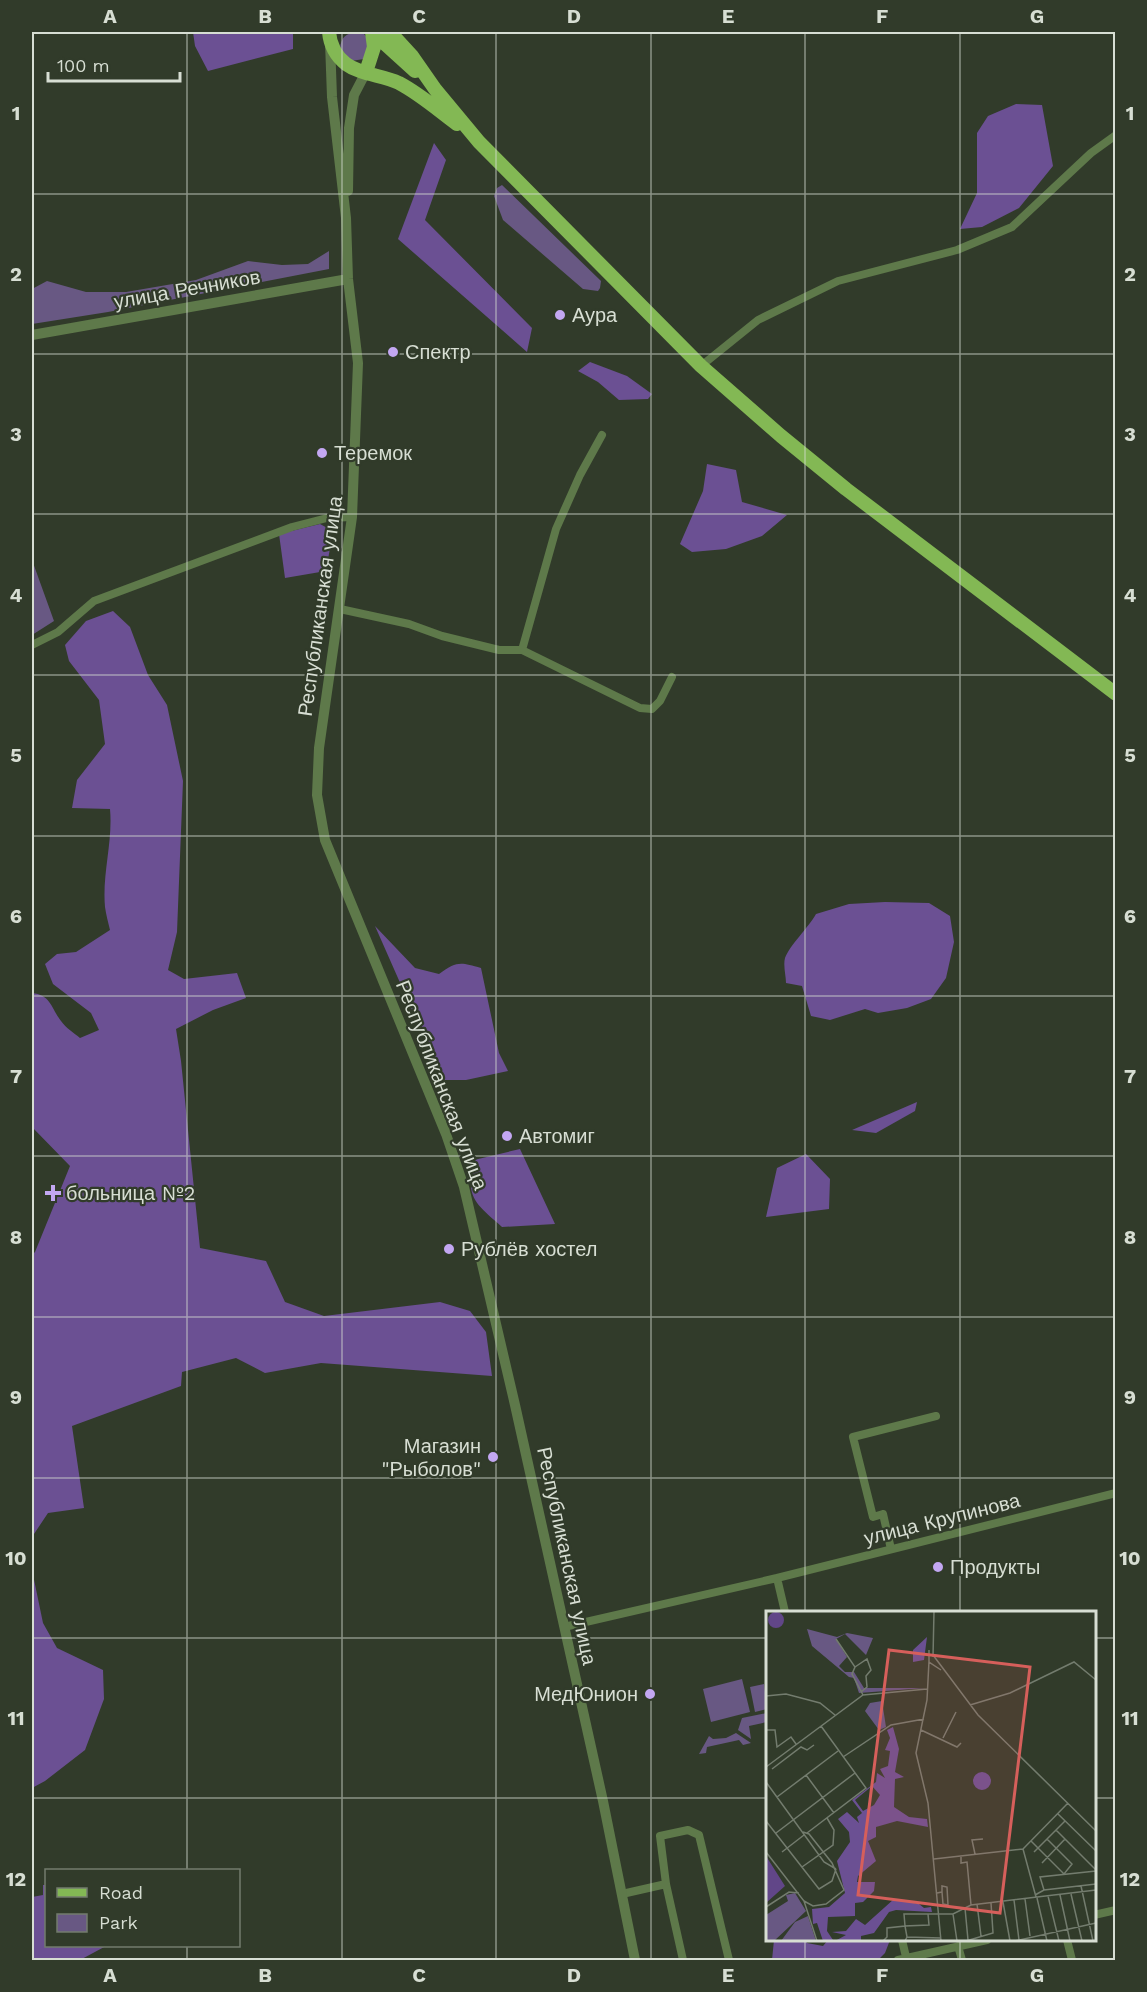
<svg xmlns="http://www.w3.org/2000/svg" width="1147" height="1992" viewBox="0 0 1147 1992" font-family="'Work Sans',sans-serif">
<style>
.green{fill:#685883}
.forest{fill:#6b5093}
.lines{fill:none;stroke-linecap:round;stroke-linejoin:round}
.minor{stroke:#5e794a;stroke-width:8}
.tertiary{stroke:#5e794a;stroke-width:10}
.primary{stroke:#83b854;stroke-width:14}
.grid{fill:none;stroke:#d7ded3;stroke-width:1.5;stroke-opacity:0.55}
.poi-dot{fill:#c3a7f2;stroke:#313b2a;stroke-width:2}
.labels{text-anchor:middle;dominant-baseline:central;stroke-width:4.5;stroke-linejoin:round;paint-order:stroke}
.street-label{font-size:20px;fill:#d7ded3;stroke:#313b2a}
.poi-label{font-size:20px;fill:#d7ded3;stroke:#313b2a;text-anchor:start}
.inset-road{fill:none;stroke:#737c6e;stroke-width:1.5}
.view{fill:#d65f5b;fill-opacity:0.15;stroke:#d65f5b;stroke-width:3}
.inset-edge{fill:none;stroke:#d7ded3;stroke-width:3}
.neatline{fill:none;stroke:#d7ded3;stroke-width:2}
.grid-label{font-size:20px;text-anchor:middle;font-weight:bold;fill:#d7ded3}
</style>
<rect width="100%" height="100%" fill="#313b2a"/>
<path class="green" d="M357,32L364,34L369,40L364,59L351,61L340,49C341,37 346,33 357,32Z
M502,185L601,281L600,288L598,291L583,289L503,220L494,196L497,188Z
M329,251V269L108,312L32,324V289L47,281L86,292H126L196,280L248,261L282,265L308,264Z
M32,560L54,621L32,635Z
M742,1679L750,1712L711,1722L703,1689Z
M764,1684L767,1709L755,1712L750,1687Z
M767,1713V1722L749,1726L751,1739L738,1730L742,1718Z
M736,1733L751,1743L743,1745L739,1740L707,1747L706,1753L699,1754L709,1736L713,1739L726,1738Z"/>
<path class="forest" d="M193,32H293V49L208,71L195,46Z
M1016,104L1042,105L1053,166L1019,208L982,227L960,229L977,193V133L988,116Z
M434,143L446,160L425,220L532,328L527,352L398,239Z
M590,362L627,376L652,394L648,399L619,400L598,382L578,371Z
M707,464L736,470L742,502L787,515L762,536L726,549L692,552L680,544L703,491Z
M320,524L333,531L326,571L285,578L279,534Z
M113,611L130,627L148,675L167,705L183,781L177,932L168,970L184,979L237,973L246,998L213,1010L176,1029L181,1061L200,1248L266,1261L285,1302L324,1316L440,1302L470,1311L486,1332L492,1376L321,1363L265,1373L236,1358L182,1372L181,1386L72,1426L84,1508L48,1513L32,1537V1255L35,1252L70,1166L32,1127V993C51,995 51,1008 61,1021C66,1028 74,1033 80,1038L99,1030L91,1013L53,984L45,964L57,954L76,952L110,930C108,922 106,914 105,907C102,874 113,842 110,809L72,808L77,780L105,744L99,700L69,661L65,645L86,621Z
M885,902L929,903L950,916L954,942L946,978L931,999L907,1008L878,1013L865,1009L830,1020L811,1016L802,986L786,983C786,976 783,965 785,958C790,945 808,928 816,914L849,904Z
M375,926L415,968L439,974C457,961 460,962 481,968L499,1053L508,1071L466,1080H443Z
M917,1102L915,1111L876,1133L852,1130Z
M520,1149L555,1224L502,1227C475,1203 465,1198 474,1160Z
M806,1154L830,1179L829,1209L766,1217L777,1168Z
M32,1570L43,1623L57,1648L103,1670L104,1699L85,1750L45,1781L32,1788Z
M43,1885H46V1946H106L80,1960H32V1897L43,1895Z
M774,1940H806L807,1943L823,1946L828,1940H890L885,1953L878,1960H772Z"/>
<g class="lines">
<path class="minor" d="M701,366L758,320L838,281L957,250L1012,227L1091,153L1116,135
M340,609L409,624L442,636L499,650H522L640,708L652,709L660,701L672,677
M32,645L58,632L94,601L292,527L327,518L352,517
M522,650L556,529L580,475L602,435
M891,1549L883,1514L873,1517L853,1437L936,1416
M777,1578L785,1612
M564,1627L777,1578L1116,1493
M622,1894L666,1884
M1094,1915L1116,1910
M902,1940L906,1957
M1067,1940L1072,1960
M958,1946L962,1960
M683,1960L666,1884L660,1836L688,1830L699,1835L729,1960
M898,1960L987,1940"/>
<path class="tertiary" d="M330,42L332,97L346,218L348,279L358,363L352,517L319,748L317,795L325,840L446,1134L464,1187L515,1405L603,1801L635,1960
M348,191L349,128L354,95L366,72
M32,335L348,279"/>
<path class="primary" d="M329,32C330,44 336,56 346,64C361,75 382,75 399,83C420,94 438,110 457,124
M372,32L415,71
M390,32L412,56L435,89L479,142L701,366L781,436L846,489L1116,694
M366,72L374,47L372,32"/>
</g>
<path class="grid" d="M187,32V1870M342,32V1960M496,32V1960M651,32V1960M805,32V1612M960,32V1612M32,194H1116M32,354H1116M32,514H1116M32,675H1116M32,836H1116M32,996H1116M32,1156H1116M32,1317H1116M32,1478H1116M32,1638H768M1094,1638H1116M32,1798H768M1094,1798H1116M805,1940V1960M960,1940V1960M187,1946V1960"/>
<g class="poi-dot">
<circle cx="560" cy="315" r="6"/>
<circle cx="393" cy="352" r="6"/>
<circle cx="322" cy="453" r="6"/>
<circle cx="507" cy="1136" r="6"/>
<path d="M50 1184h6v6h6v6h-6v6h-6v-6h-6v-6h6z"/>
<circle cx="449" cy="1249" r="6"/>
<circle cx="493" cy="1457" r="6"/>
<circle cx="938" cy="1567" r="6"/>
<circle cx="650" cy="1694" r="6"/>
</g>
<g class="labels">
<g class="street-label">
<text transform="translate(187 289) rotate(-10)">улица Речников</text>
<text transform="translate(320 606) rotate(-82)">Республиканская улица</text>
<text transform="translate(442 1085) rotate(69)">Республиканская улица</text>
<text transform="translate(942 1519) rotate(-14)">улица Крупинова</text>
<text transform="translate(567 1556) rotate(78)">Республиканская улица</text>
</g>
<g class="poi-label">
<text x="572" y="315">Аура</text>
<text x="405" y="352">Спектр</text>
<text x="334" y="453">Теремок</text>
<text x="519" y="1136">Автомиг</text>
<text x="66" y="1193">больница №2</text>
<text x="461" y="1249">Рублёв хостел</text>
<text x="481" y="1446" text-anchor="end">Магазин<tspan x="481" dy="23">"Рыболов"</tspan></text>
<text x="950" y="1567">Продукты</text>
<text x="638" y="1694" text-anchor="end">МедЮнион</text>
</g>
</g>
<g transform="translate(766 1611)">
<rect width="330" height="330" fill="#313b2a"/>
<path d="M41,18L71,26L81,22L107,27L100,44L79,23L70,28L81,46L73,55L79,61H88L98,77H159L93,82L88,67L83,66L46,35ZM116,90L120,116L113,119L99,100L104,92ZM29,282L40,300L8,330H0V304L22,290L20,284ZM42,305L50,330H15L29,311Z" fill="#685883"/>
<path d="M161,26L158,49L147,51V39ZM127,116L133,138L129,161L138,166L129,168L128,196L143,206L161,208L162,216L131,210L110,216V226L102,230L110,250L92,265L91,271H109L108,280L97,291L89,292V305L62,306L61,320L67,329L57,330L51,312L47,313L46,298L63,296L79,282L71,250L84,231L83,221L72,208L81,201L93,212L91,206L96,202L86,189L110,171L111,162L119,167L114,158L122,155L124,140L119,139L124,127L121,119ZM106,175L114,184L108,194L97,200L89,189ZM207 170a9 9 0 1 1 18 0a9 9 0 1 1-18 0ZM128,288L153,293L158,297L165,296L166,301L130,299L123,301L108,322L95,325V330H69L80,324L66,321L80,320L90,308L99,314Z" fill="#6b5093" fill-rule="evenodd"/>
<path d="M2 9a8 8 0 1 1 16 0a8 8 0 1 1-16 0ZM0,245L19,275L0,292Z" fill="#614688"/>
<path class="inset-road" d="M70,28L89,56L86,63L97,84M163,39V51L175,59M167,44L212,104L330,220M167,46L168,0M163,50L161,89L150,142L162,192L175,330M89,56L101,48L105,59L100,65L101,76L95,81M0,85L20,83L54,92L69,104M204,94L244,82L308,51L330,69M0,119H9L11,136L25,126L30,133M155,119L191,136L195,132M177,127L190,101M77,146L125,114L158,108M0,156L97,84L161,78M6,158L35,136L41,139L48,134M40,164L68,202M0,171L58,251L70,258M11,186L72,140M292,203L330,240M0,210L53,278L66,270L70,258M290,219L330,259M37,221L43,223L66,252L78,279L60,293L47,295L38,290M10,222L89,162M41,222L100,177L55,115M265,230L298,263L306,253L281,228M257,238L302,192M257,238L270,286M0,241L38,290L51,330M16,241L38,224M268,241L299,210M209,243L206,229L217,228M195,245V252L201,251L205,294M168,248L257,238M276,252L299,228M36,256L67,234L68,219L61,207M315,275L327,330M278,279L274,266L330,260M171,282L176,281L177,293L182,294L181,276L176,275V281M305,283L316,330M269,284L278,279L330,273M294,284L304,330M282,285L293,330M271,287L281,330M259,288L264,325M248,289L253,329M237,291L244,330M211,293L215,325M0,296L23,281L33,282M199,297L202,329M187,303L191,330M141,326L139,315L163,314L162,303M117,330L121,326V317L139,315L138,303H187L205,294L330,279M139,330L141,326L175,327M200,330L227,322L225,292M249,330L330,312"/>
<path class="view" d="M123,39L264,56L234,302L92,284Z"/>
<rect width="330" height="330" class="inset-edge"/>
</g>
<rect width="1147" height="1992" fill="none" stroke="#313b2a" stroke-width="66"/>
<rect x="45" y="1869" width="195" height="78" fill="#313b2a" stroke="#737c6e" stroke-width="1.5"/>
<rect x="57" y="1888" width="30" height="9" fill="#83b854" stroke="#737c6e" stroke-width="1.5"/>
<text x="99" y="1899" font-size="18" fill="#d7ded3">Road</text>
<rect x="57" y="1914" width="30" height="18" fill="#685883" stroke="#737c6e" stroke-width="1.5"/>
<text x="99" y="1929" font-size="18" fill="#d7ded3">Park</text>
<path d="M48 72v9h132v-9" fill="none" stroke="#d7ded3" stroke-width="3"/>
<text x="57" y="72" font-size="18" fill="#d7ded3" stroke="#313b2a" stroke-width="4.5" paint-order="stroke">100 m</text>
<rect x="33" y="33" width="1081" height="1926" class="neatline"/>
<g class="grid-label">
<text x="110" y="23">A</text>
<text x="265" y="23">B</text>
<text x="419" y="23">C</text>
<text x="574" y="23">D</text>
<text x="728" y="23">E</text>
<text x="882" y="23">F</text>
<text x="1037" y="23">G</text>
<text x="16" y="120">1</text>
<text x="1130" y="120">1</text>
<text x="16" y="281">2</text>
<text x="1130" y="281">2</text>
<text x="16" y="441">3</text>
<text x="1130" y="441">3</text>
<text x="16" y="602">4</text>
<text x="1130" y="602">4</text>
<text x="16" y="762">5</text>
<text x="1130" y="762">5</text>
<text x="16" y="923">6</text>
<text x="1130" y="923">6</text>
<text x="16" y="1083">7</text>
<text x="1130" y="1083">7</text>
<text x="16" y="1244">8</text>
<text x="1130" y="1244">8</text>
<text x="16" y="1404">9</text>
<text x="1130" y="1404">9</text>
<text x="16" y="1565">10</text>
<text x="1130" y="1565">10</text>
<text x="16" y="1725">11</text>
<text x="1130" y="1725">11</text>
<text x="16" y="1886">12</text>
<text x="1130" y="1886">12</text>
<text x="110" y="1982">A</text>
<text x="265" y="1982">B</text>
<text x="419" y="1982">C</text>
<text x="574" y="1982">D</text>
<text x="728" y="1982">E</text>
<text x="882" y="1982">F</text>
<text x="1037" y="1982">G</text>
</g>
</svg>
